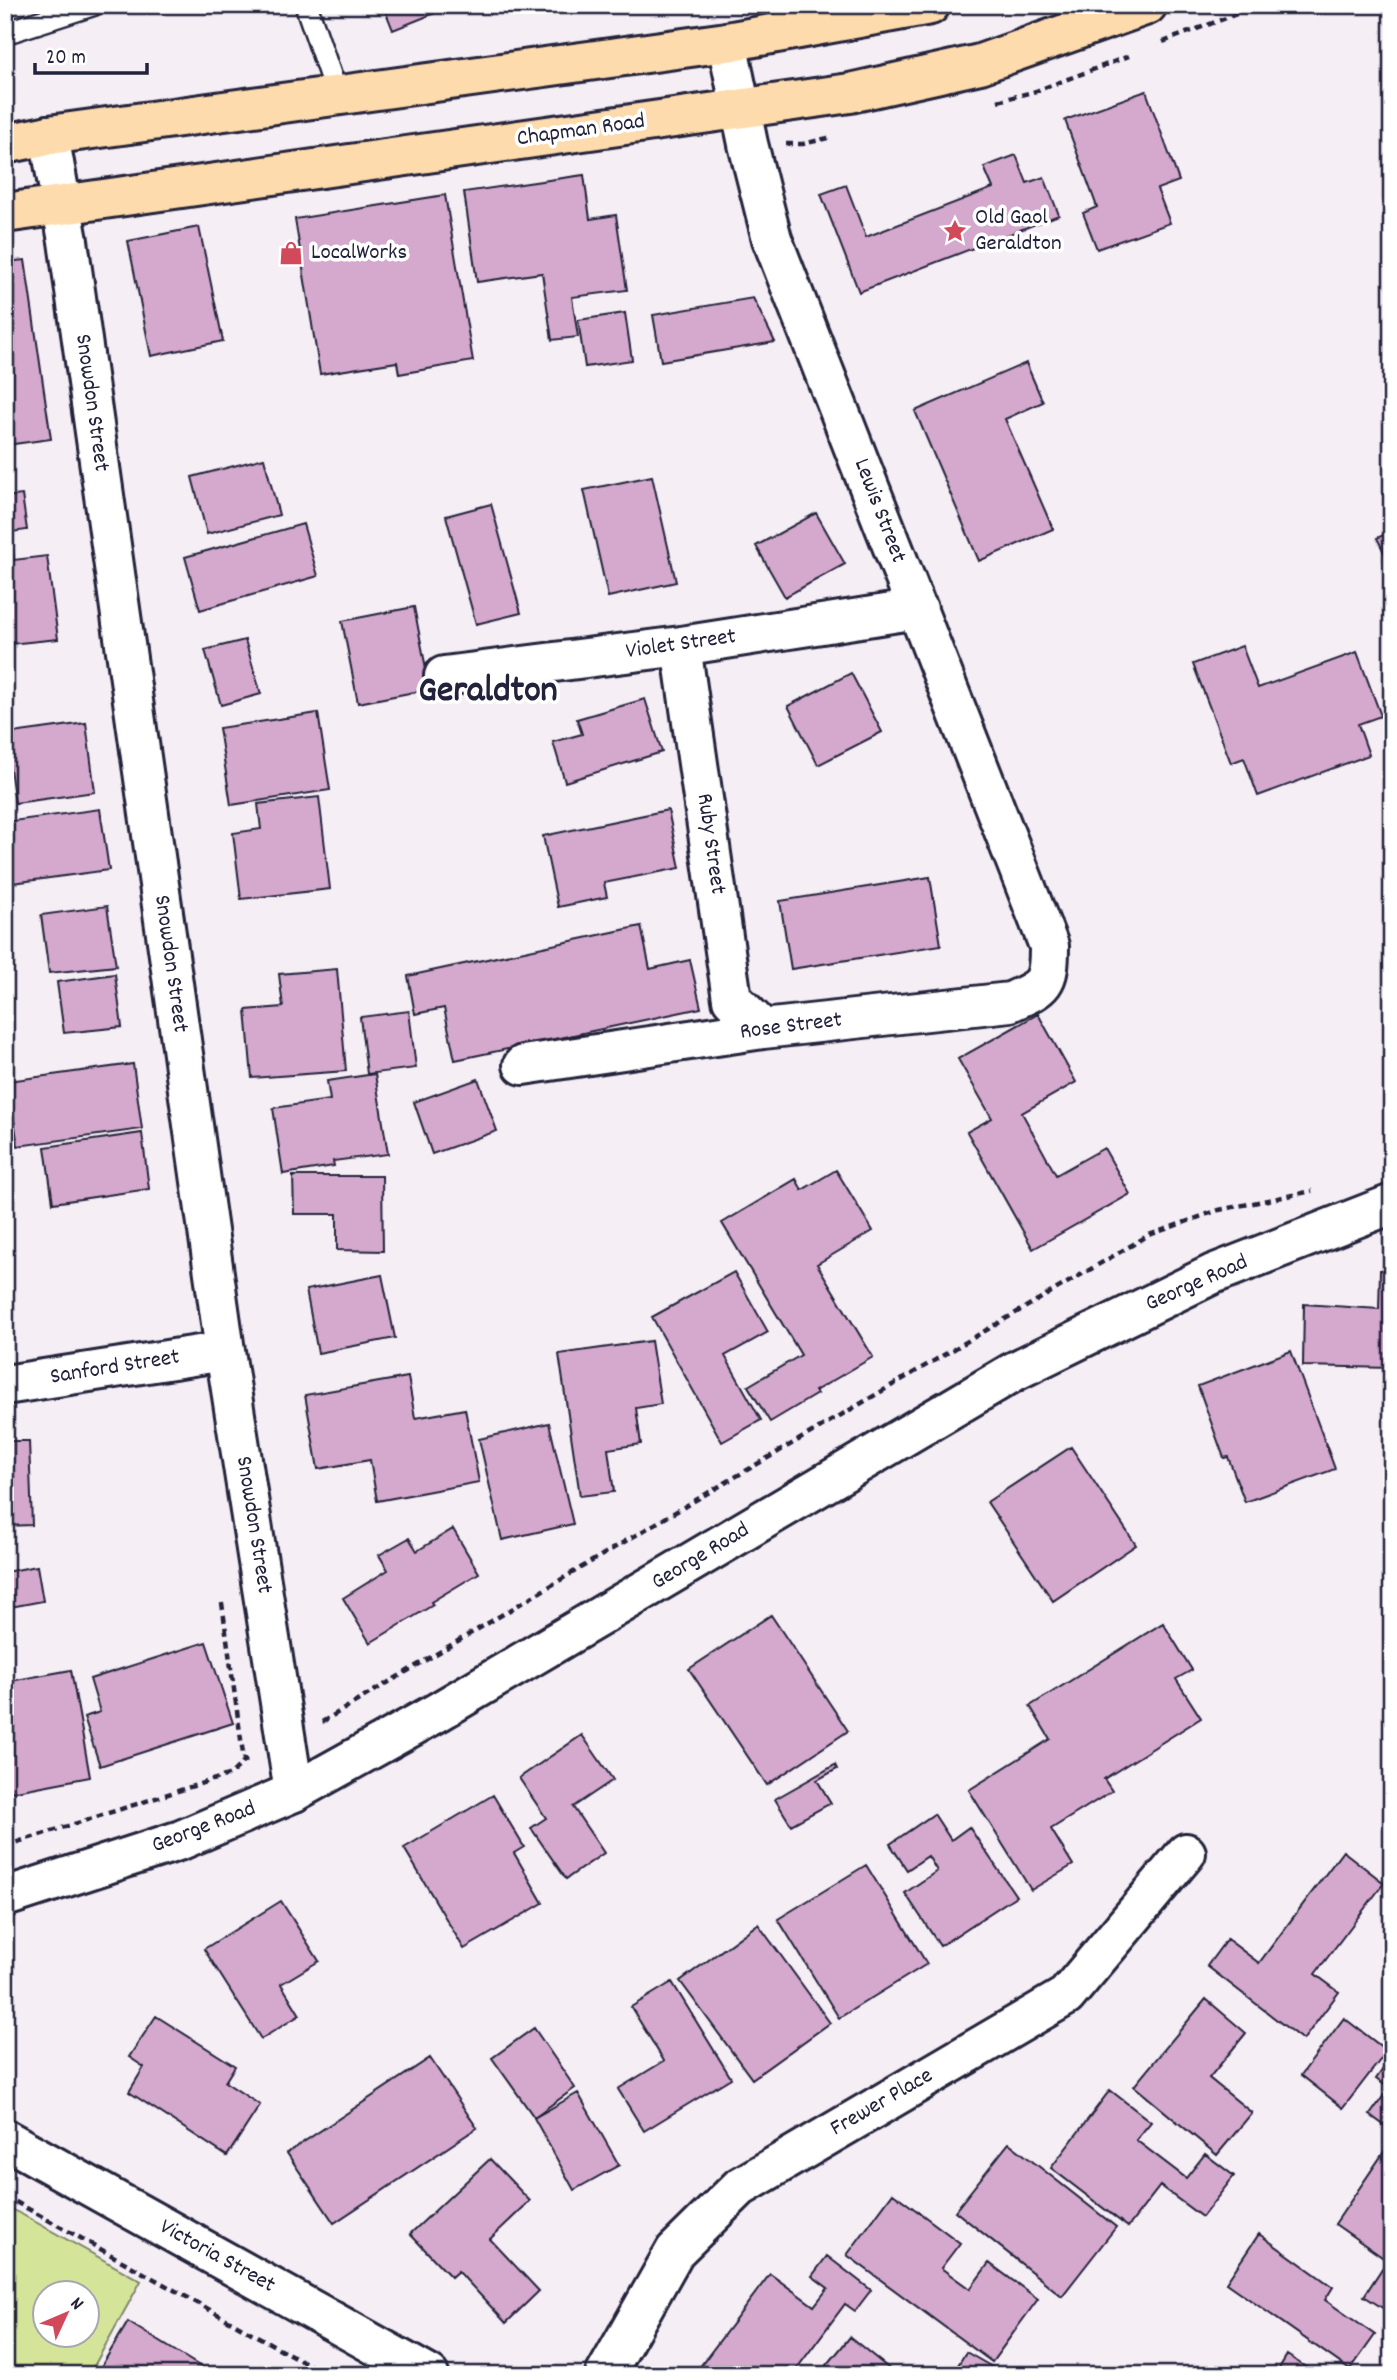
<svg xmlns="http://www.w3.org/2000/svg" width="1397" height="2380" viewBox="0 0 1397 2380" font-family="Dekko,sans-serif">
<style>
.green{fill:#d4e599;stroke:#7b846a;stroke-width:2;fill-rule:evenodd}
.building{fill:#d4a9cd;stroke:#22223b;stroke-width:2}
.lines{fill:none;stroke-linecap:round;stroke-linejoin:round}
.service-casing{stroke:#22223b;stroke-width:26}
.minor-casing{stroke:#22223b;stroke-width:44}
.tertiary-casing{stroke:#22223b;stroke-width:44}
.primary-casing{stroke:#22223b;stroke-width:44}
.path{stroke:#22223b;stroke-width:4.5;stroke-dasharray:7 5;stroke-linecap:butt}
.service{stroke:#fff;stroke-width:21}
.minor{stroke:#fff;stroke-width:38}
.tertiary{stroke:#fff;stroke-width:38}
.primary{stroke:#fedbac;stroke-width:38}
.labels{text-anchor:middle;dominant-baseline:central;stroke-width:7;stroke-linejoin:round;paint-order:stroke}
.street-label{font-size:23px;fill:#22223b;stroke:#fff}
.poi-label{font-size:23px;fill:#22223b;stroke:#fff;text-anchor:start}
.town-label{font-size:37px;font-weight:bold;fill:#22223b;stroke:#fff}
</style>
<rect width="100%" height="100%" fill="#f6eef5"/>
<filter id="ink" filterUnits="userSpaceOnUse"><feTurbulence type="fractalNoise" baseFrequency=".0143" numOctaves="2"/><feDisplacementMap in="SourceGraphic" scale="14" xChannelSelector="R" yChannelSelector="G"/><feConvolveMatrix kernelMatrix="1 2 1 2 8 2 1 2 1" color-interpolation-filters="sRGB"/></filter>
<g filter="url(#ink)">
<path class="green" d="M5,2205L141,2281L89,2375H5ZM46,2292H88V2334H46Z"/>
<path class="building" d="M383,5H455L393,30Z
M1146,91L1179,181L1157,189L1170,223L1097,249L1083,213L1097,207L1065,120Z
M1016,155L1027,183L1044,177L1059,215L859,292L821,194L846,185L866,237L993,188L984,167Z
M584,175L590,219L616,215L627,290L572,297L578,337L552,340L542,273L477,282L464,192Z
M445,195L473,361L399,374L397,362L320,374L295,219Z
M199,227L223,341L151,356L128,241Z
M25,260L51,439L6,445L5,262Z
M753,298L775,342L661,361L653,315Z
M625,313L632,360L585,367L578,320Z
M1026,363L1043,402L1005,419L1053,529L979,561L915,411Z
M264,458L279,515L207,534L192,477Z
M652,476L676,582L608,597L584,490Z
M22,495L27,530L11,532L14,560L47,556L58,639L10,644L5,605V497Z
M491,504L521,613L476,624L446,516Z
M816,513L845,564L785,597L756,546Z
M303,524L318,576L200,610L185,557Z
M1392,531V568L1377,538Z
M414,607L430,689L358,703L342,621Z
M245,640L261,694L221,705L205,650Z
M1242,646L1258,688L1357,652L1381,716L1358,724L1369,755L1258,796L1244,758L1231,763L1193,664Z
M851,673L882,732L818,765L788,706Z
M645,699L662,752L565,782L553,742L582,734L577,719Z
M318,713L330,790L231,805L219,728Z
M86,723L95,792L15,803L5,734Z
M319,797L330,889L241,899L233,833L261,829L258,804Z
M100,809L109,870L5,884V822Z
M668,810L680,868L604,883L607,897L558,907L543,836Z
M930,877L941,945L791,969L780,901Z
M107,906L116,966L49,973L41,915Z
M641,926L650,969L690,960L701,1008L455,1060L444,1008L415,1014L408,976Z
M337,969L346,1071L252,1078L246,1010L283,1007L279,974Z
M115,974L122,1027L64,1033L57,982Z
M409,1011L416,1068L367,1074L360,1017Z
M1038,1014L1076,1082L1022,1113L1056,1175L1104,1148L1130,1194L1033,1249L967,1132L992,1118L958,1059Z
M133,1064L142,1129L18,1146L8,1081Z
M375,1074L388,1154L333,1161L334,1166L283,1174L273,1108L330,1100L327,1081Z
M478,1079L497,1131L432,1154L414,1102Z
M142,1133L149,1189L53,1203L45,1147Z
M836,1170L873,1231L817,1264L873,1357L815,1391L817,1394L770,1422L748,1386L801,1355L722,1223L796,1179L802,1190Z
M293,1176H382L383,1251L337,1250V1214H294Z
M1380,1270H1392V1368L1303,1366L1304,1304L1379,1309Z
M734,1272L768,1332L725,1356L761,1420L722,1442L652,1317Z
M382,1275L395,1338L318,1353L306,1290Z
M651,1341L661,1404L636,1408L641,1444L608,1449L614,1492L580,1496L559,1354Z
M1291,1351L1335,1469L1245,1502L1228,1457L1224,1458L1198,1386Z
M408,1377L415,1418L465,1409L479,1482L377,1501L370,1460L318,1469L305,1395Z
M549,1423L573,1524L502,1540L479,1439Z
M5,1441H29L32,1525L5,1526Z
M1071,1447L1136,1545L1053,1601L987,1502Z
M453,1529L479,1573L431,1602L433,1605L370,1643L343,1598L388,1570L379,1555L409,1538L417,1551Z
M37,1566L43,1601L5,1608V1572Z
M771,1615L848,1731L767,1785L689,1669Z
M1163,1623L1192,1670L1176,1679L1201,1718L1104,1779L1112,1791L1051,1829L1073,1865L1031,1890L969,1790L1050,1739L1030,1706Z
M206,1642L233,1723L100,1766L84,1717L100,1712L90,1679Z
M71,1670L90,1777L11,1792L5,1761V1682Z
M582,1735L613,1780L573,1807L604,1853L566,1879L531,1828L546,1818L519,1778Z
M835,1765L837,1769L817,1780L831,1803L791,1825L775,1799Z
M493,1795L524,1847L514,1853L543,1903L464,1949L404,1848Z
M934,1814L951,1840L969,1827L1016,1896L940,1946L905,1893L937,1871L928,1856L907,1870L890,1844Z
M1343,1851L1384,1883L1315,1974L1339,1992L1303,2040L1207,1966L1227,1939L1259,1963Z
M866,1865L927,1964L839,2018L778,1919Z
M281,1901L319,1961L281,1984L300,2015L261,2039L204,1949Z
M758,1924L830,2023L752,2079L680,1981Z
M672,1982L731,2078L644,2131L618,2089L664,2061L631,2007Z
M1206,1999L1246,2033L1209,2078L1252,2113L1217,2155L1134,2086Z
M156,2016L235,2066L225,2082L260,2105L227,2156L129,2092L144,2067L129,2057Z
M1344,2018L1387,2051L1343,2108L1301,2075Z
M534,2028L575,2088L534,2117L492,2058Z
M1392,2056V2131L1370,2115L1389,2088L1376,2079Z
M430,2058L477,2128L334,2223L287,2153Z
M1110,2090L1151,2122L1136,2140L1186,2178L1205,2154L1234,2176L1202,2217L1160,2186L1128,2227L1051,2168Z
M578,2093L619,2165L574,2190L534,2118Z
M1009,2143L1116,2227L1062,2296L955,2211Z
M1386,2149L1392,2153V2264L1335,2224Z
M490,2159L530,2201L490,2239L539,2291L506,2323L458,2271L451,2277L410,2234Z
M893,2193L960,2243L941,2268L970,2289L989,2263L1038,2299L992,2362L847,2255Z
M1259,2234L1333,2287L1325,2300L1375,2335L1350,2370L1226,2283Z
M827,2256L871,2290L855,2311L845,2304L792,2375H699L696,2372L770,2274L814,2306L828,2288L812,2276Z
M1383,2267L1392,2273V2314L1364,2296Z
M128,2322L214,2375H96Z
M850,2337L897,2375H819Z
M966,2352L1006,2375H952Z
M1287,2355L1318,2375H1275Z"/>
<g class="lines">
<g class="service-casing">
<path id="service" d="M306,5L337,95
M5,33L92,5"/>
</g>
<g class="minor-casing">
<path id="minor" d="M49,135L68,241L225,1351L294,1792
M681,646L732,999L763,1029
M444,676L681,646L918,609
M523,1065L763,1029L1010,1002C1045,987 1049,984 1049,946L772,239L748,144L727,42
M5,1385L225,1351
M5,2139L429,2375
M605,2375L675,2251L740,2187L1066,1996L1186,1853"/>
</g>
<g class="tertiary-casing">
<path id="tertiary" d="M5,1897L181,1840L294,1792L438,1712L1015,1371L1213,1274L1392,1204"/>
</g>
<g class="primary-casing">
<path id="primary" d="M5,144L49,135L727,42L930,5
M5,213L850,93L980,64L1147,5"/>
</g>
<path class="path" d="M1163,42L1260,5
M998,101L1036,91L1129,56
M786,144H803L832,137
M222,1603L244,1761
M322,1722L624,1542L1149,1235L1219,1210L1312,1191
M5,1846L231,1774L244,1761L249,1760
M5,2196L327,2375"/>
<use href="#service" class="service"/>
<use href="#minor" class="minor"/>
<use href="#tertiary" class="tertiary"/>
<use href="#primary" class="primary"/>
</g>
</g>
<defs>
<g id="sight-bare" transform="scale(1.89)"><path d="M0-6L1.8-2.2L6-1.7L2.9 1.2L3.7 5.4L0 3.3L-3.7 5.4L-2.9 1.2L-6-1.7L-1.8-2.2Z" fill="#d1495b" stroke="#fff" stroke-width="2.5" paint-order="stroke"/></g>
<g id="shop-bare" transform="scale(1.89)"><path d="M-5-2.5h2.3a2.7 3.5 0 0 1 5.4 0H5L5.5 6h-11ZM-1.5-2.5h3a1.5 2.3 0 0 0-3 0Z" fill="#d1495b" stroke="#fff" stroke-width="2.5" paint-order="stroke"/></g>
</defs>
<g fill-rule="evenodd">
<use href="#sight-bare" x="955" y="231"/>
<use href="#shop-bare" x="291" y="253"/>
</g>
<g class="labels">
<g class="street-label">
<text transform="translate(581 131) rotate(-8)">Chapman Road</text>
<text transform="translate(91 403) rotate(82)">Snowdon Street</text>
<text transform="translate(879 511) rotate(69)">Lewis Street</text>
<text transform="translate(681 645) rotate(-8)">Violet Street</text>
<text transform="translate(710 844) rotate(82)">Ruby Street</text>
<text transform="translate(170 964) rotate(82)">Snowdon Street</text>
<text transform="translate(791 1027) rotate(-7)">Rose Street</text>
<text transform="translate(1197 1284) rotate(-24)">George Road</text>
<text transform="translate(115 1368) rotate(-9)">Sanford Street</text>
<text transform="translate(253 1525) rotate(81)">Snowdon Street</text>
<text transform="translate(701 1557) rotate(-31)">George Road</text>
<text transform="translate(204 1828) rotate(-21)">George Road</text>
<text transform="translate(882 2103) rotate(-30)">Frewer Place</text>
<text transform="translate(217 2257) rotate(29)">Victoria Street</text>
</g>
<g class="poi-label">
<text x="975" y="218">Old Gaol<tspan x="975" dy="26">Geraldton</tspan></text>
<text x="311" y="253">LocalWorks</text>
</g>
<g class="town-label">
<text x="488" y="692">Geraldton</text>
</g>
</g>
<rect width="1397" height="2380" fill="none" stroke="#fff" stroke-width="28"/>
<rect x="14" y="14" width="1369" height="2352" fill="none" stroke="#22223b" stroke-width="2.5" filter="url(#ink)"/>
<g transform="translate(66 2314) rotate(46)"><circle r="33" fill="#ffffff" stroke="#a7a7b1" stroke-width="2"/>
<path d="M0-5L12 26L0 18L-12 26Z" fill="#d1495b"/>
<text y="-10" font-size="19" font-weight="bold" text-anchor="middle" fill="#22223b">N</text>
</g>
<path d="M35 63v10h112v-10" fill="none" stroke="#22223b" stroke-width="3.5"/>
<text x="46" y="63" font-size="21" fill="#22223b" stroke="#ffffff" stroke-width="5" paint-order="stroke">20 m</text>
</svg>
